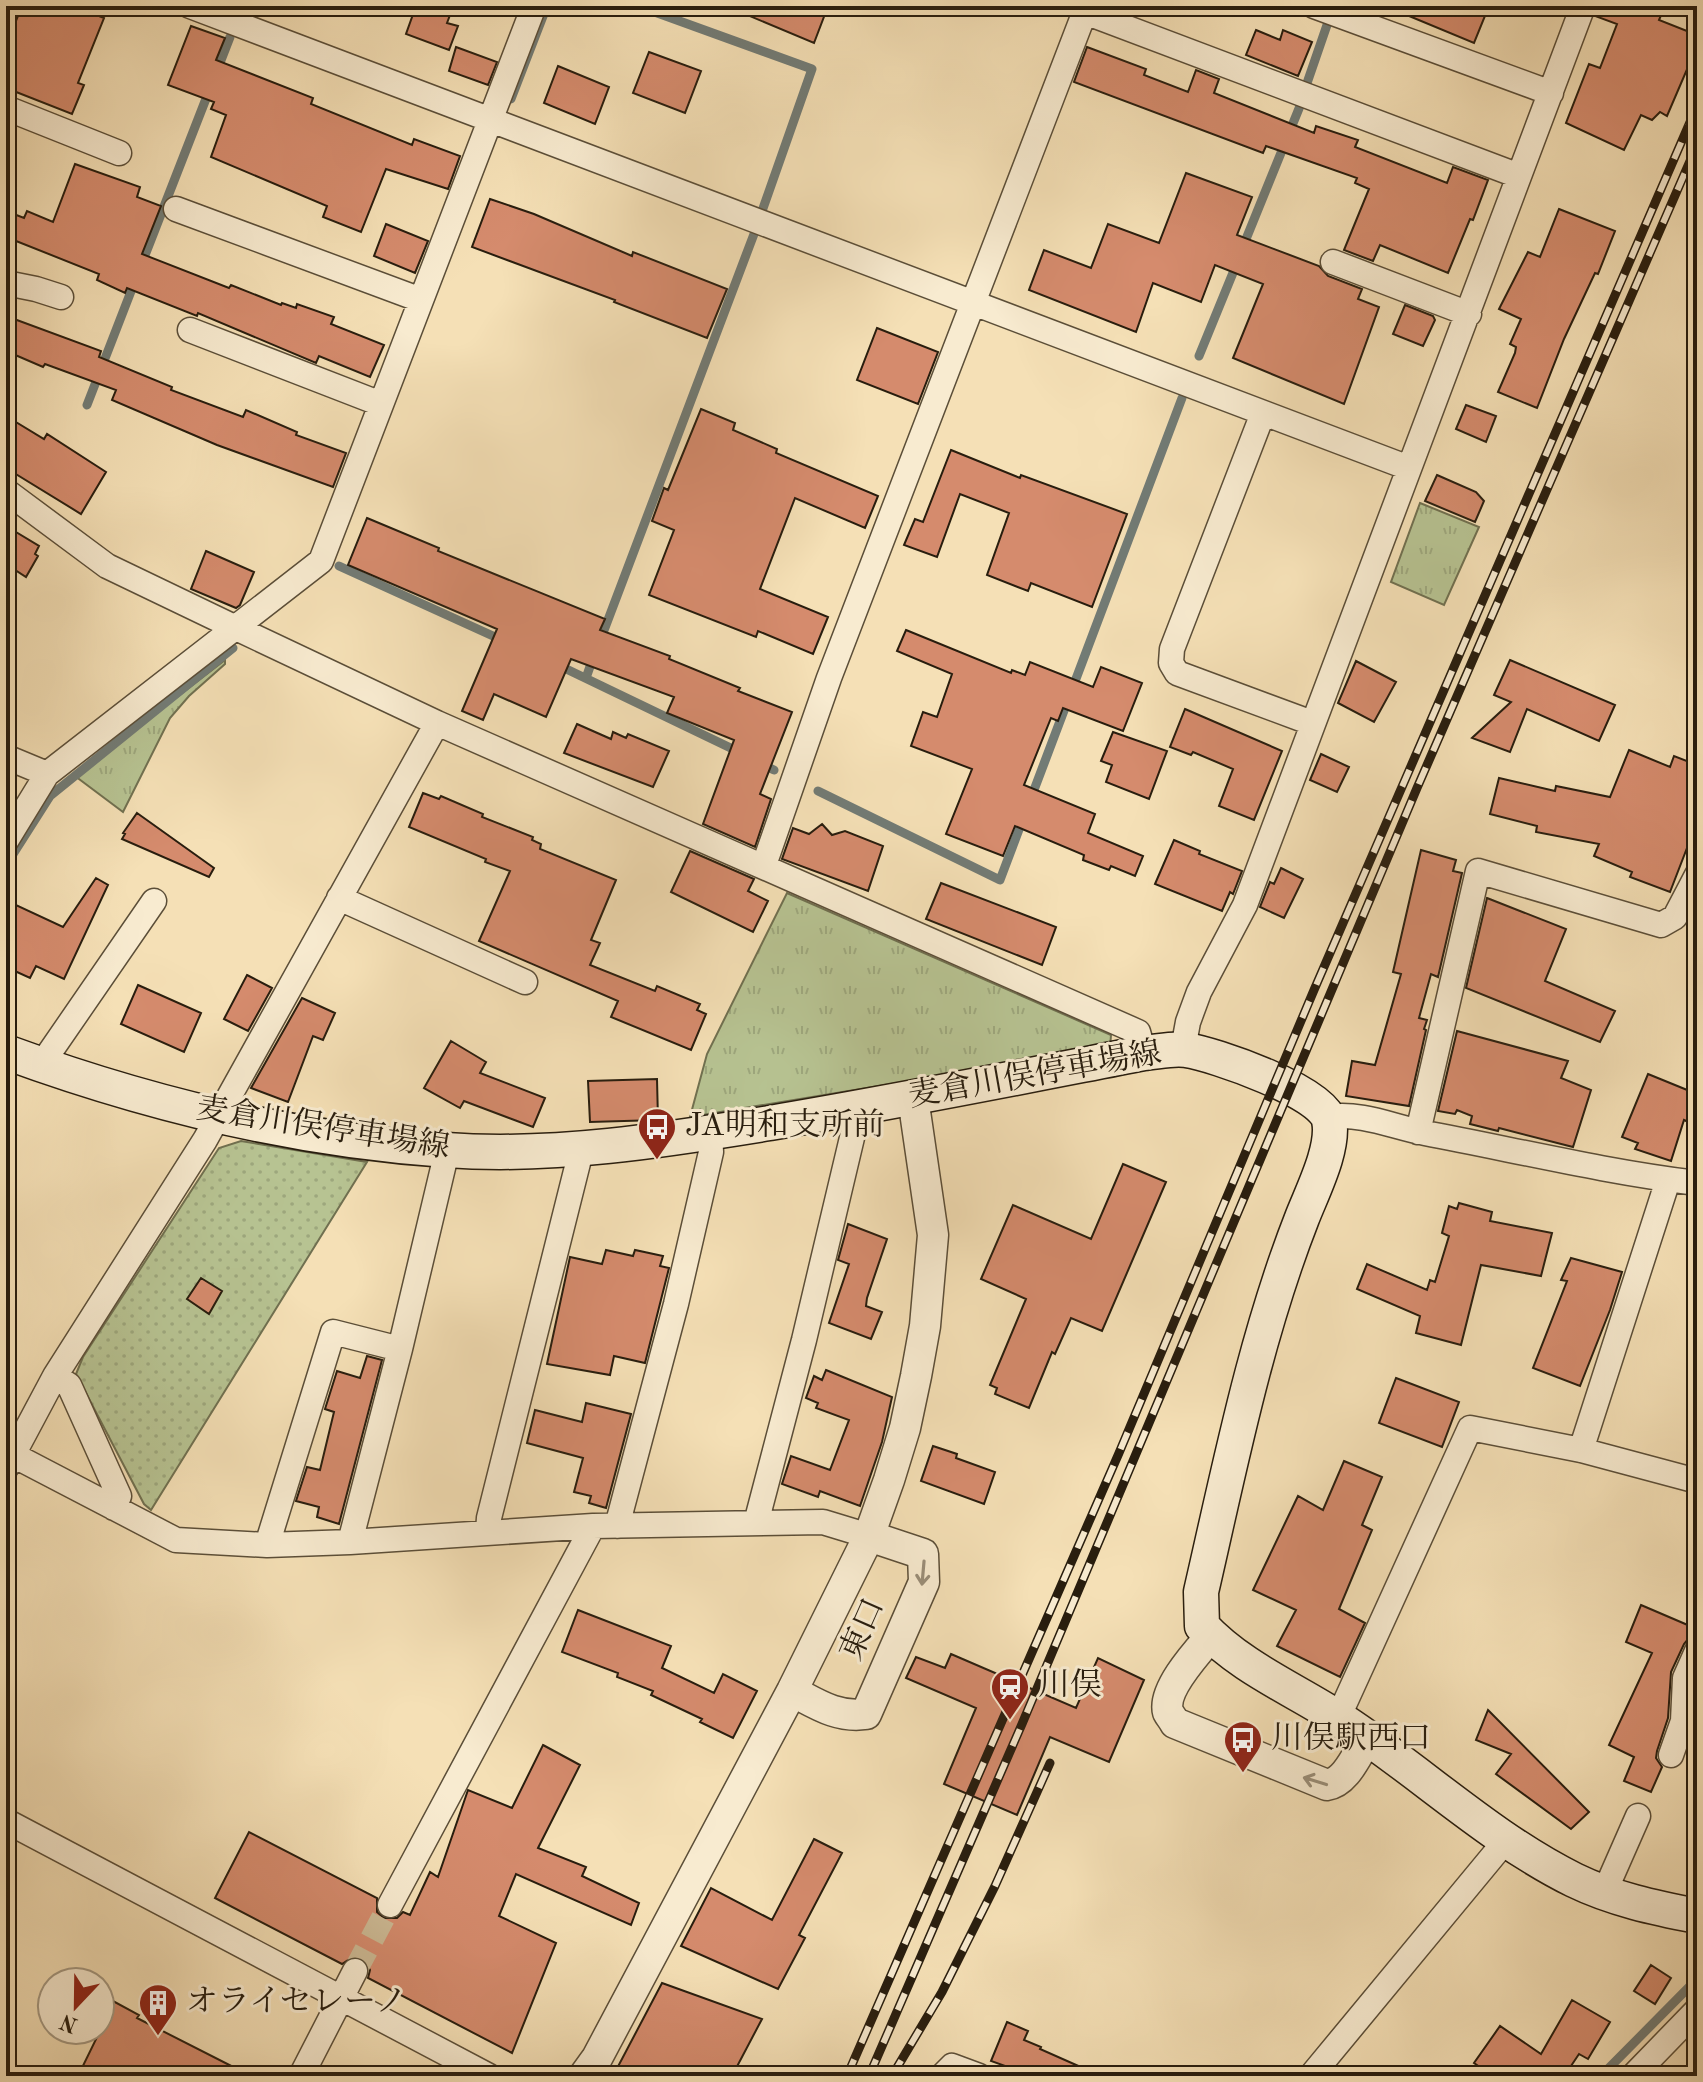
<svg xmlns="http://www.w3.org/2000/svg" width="1703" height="2082" viewBox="0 0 1703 2082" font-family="'Old Standard TT','Noto Serif JP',serif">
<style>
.grass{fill:url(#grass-tufts);stroke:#707050;stroke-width:2}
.park{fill:url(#park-dots);stroke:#707050;stroke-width:2}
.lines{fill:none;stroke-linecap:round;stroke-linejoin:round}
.stream{stroke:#727b75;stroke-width:9}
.building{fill:#d58b6d;stroke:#281d0e;stroke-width:2}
.minor-tunnel{stroke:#ccb994;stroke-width:24;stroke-dasharray:24 12;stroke-linecap:butt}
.minor-casing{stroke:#5b4e38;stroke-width:27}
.tertiary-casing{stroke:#5b4e38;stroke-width:33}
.secondary-casing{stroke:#281d0e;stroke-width:37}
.minor{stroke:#f8ebd0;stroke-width:24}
.tertiary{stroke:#f8ebd0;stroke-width:30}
.secondary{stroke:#f8ebd0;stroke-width:34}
.rail-casing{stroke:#281d0e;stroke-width:9}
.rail{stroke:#f8ebd0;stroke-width:6;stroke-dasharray:18;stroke-linecap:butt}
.oneway{stroke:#9a8e79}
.labels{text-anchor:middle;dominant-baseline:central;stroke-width:6;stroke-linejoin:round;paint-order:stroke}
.street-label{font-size:32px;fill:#281d0e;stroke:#f8ebd0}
.poi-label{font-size:32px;fill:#281d0e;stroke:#f8ebd0;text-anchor:start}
</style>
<defs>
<pattern id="grass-tufts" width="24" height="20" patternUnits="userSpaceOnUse" patternTransform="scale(2)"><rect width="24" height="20" fill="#b7c392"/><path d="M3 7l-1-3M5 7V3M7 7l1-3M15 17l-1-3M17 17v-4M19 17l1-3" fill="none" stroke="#9da77d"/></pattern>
<pattern id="park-dots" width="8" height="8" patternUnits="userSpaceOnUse" patternTransform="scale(2)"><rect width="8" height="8" fill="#b7c392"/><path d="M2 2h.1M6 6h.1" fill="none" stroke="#9da77d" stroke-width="1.8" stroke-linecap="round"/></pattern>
</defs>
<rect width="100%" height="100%" fill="#f5e0b6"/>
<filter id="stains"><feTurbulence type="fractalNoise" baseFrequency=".0025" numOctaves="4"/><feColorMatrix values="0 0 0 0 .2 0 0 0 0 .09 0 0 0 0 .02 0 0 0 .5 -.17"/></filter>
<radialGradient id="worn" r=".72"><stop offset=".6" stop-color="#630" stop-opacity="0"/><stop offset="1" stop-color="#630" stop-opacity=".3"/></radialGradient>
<path class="grass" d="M1420,503L1479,527L1444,605L1391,582Z
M225,660V664L189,696L170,718L123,812L75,776Z
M787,893L1111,1035L1110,1048L690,1117L707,1054Z"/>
<path class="park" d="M241,1141L367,1162L151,1510L144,1504L76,1374L83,1357L219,1148Z"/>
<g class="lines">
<path class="stream" d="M216,73L230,37
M1306,86L1327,25
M511,99L547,6
M1242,249L1300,106
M142,263L209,91
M1199,356L1237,263
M87,405L135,281
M339,566L504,641
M600,641L754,234L812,69L638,6
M558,665L739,752
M586,678L594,655
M759,763L774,770
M818,791L1000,880L1023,819
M1031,798L1182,398
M6,865L50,796L233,648
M1601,2076L1697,1979"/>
</g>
<path class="building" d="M22,6H74L104,18L78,83L84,85L72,114L6,88V46Z
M416,6H425L450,15L447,23L458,26L449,50L406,34Z
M726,6H805L825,14L814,43Z
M1385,6H1489L1474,43Z
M1598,6H1665L1659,20L1697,35V70L1688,67L1667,116L1660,112L1652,120L1641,115L1624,150L1566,123L1589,64L1600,68L1617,24L1595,16Z
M191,26L225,38L216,60L313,98L311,104L412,145L414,139L460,156L448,189L386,169L361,232L323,217L327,206L211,157L226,115L211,109L214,102L168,85Z
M1256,30L1280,40L1283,30L1312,42L1298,76L1246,55Z
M456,47L497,62L488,85L449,71Z
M1087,47L1146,69L1144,75L1188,92L1196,70L1219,79L1214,93L1314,133L1316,126L1358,140L1355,147L1447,183L1453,167L1488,180L1473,220L1470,219L1448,273L1380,245L1373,261L1344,250L1369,189L1355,183L1357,178L1266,146L1263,153L1074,82Z
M649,52L701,71L685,113L633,93Z
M558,66L609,87L595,124L544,103Z
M75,164L140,187L137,197L161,206L142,254L229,288L231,285L281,305L282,303L296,308L297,304L334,317L331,324L384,345L370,377L319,356L316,363L198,313L197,316L127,288L125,293L97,280L99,274L6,237V211L24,218L27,211L53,222Z
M1186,173L1252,197L1237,235L1319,266L1328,276L1362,289L1358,299L1379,307L1344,404L1233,358L1263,284L1215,265L1201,302L1153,283L1136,332L1029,290L1044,250L1091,268L1108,224L1159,243Z
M490,199L534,214L632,256L633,252L727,289L707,338L614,302L615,300L472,247Z
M1559,209L1615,231L1598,274L1595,273L1564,339L1537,408L1498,392L1515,353L1516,347L1510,344L1521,319L1499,309L1528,252L1540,257Z
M386,224L428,241L415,273L374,256Z
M1405,305L1433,316L1435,320L1423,346L1393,334Z
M6,316L101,351L99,357L172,387L171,390L243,417L246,410L297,432L296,435L346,453L333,487L217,445L112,400L116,390L45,364L43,367L6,351Z
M877,328L938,352L918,404L857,380Z
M1466,405L1496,416L1486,442L1456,429Z
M701,409L735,423L733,430L777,449L776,453L878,496L865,528L795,498L760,589L828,617L813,654L758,631L756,637L649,595L674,530L652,521L664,488L668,490Z
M6,416L44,439L47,434L106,472L81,514L6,468Z
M951,450L1020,478L1021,475L1127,514L1092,607L1031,583L1028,591L987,575L1009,513L960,494L937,557L904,545L915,519L923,522Z
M1437,475L1476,492L1484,501L1475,522L1425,501Z
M367,518L439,548L438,551L605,619L600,630L670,656L669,659L740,688L738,691L792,712L760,794L771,799L755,847L703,824L734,740L667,713L674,697L571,659L546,717L494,694L483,720L462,711L497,629L348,565Z
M6,526L39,546L35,554L38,556L26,577L6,564Z
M206,551L254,572L240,605L236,608L191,589Z
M906,630L1011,673L1012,670L1025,675L1030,662L1093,687L1101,667L1142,683L1123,731L1063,708L1058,721L1051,718L1024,785L1095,814L1088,833L1143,856L1135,876L1111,866L1109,870L1083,860L1084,855L1015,826L1003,856L946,834L972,769L911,746L923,712L937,717L952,674L897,651Z
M1510,660L1615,705L1599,741L1527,709L1510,752L1472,738L1511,702L1494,695Z
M1356,661L1396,682L1374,722L1338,703Z
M1185,709L1282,751L1254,820L1219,806L1233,769L1193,752L1191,755L1170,747Z
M577,724L611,739L613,732L626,738L628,734L669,751L653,787L564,753Z
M1113,732L1167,751L1149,799L1106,782L1112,765L1101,761Z
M1629,750L1670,767L1674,756L1697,765V822L1670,892L1630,877L1632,872L1594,856L1599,844L1536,832L1537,826L1490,814L1499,778L1555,791L1556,786L1610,797Z
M1321,754L1349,767L1337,792L1310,780Z
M423,793L439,799L441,796L483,814L482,817L533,837L532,840L541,844L540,849L616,880L591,940L600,943L590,965L655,991L657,986L700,1004L697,1010L706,1014L691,1050L611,1017L618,1001L479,941L510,871L485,862L486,859L409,827Z
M137,813L214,868L209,877L122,839L125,834L123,833Z
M822,824L832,835L845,831L883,846L868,891L782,859L793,828L809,834Z
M1174,840L1200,851L1199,854L1242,871L1233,894L1230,892L1222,911L1155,884Z
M1421,850L1456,860L1453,871L1462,873L1438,977L1431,974L1419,1018L1427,1020L1424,1029L1426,1030L1409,1106L1346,1096L1352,1061L1375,1065L1401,974L1393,972Z
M690,851L754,879L748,891L768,901L753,932L671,892Z
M1281,868L1303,879L1284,918L1260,907L1270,882L1274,884Z
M96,878L108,885L64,979L36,966L30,978L6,967V925L16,905L63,927Z
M941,883L1056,927L1042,965L926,919Z
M1487,898L1566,929L1545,981L1615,1011L1600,1042L1466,988Z
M247,975L272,988L248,1031L224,1019Z
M138,985L201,1013L184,1052L121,1024Z
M302,998L335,1013L323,1040L313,1036L288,1102L251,1088Z
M1457,1031L1568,1061L1561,1078L1591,1090L1573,1147L1499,1128L1498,1131L1470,1124L1472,1116L1457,1110L1455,1114L1438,1111Z
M451,1041L486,1062L480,1073L545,1098L533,1127L464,1101L460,1108L424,1088Z
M1648,1074L1697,1094V1126L1684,1120L1671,1161L1635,1149L1638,1143L1622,1137Z
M657,1079L658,1120L590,1122L588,1081Z
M1123,1164L1166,1182L1102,1331L1071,1318L1055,1354L1052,1352L1029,1408L995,1394L997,1388L990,1385L1026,1299L981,1279L1013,1205L1091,1239Z
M1459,1203L1492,1212L1490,1221L1552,1233L1541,1276L1481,1265L1461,1345L1416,1333L1420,1316L1357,1289L1367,1264L1427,1290L1430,1280L1435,1282L1449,1236L1442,1233L1449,1206L1457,1209Z
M848,1224L887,1239L867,1298L866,1306L882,1312L871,1339L829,1323L849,1264L838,1260Z
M606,1250L633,1256L635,1250L663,1256L660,1266L669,1268L645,1363L614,1356L610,1375L547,1364L570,1257L602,1264Z
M1571,1258L1622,1272L1610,1310L1580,1386L1533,1368L1567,1281L1561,1280Z
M201,1278L222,1291L209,1314L187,1299Z
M367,1356L382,1360L339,1524L317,1517L319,1507L296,1501L307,1467L320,1470L334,1412L325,1409L337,1371L360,1378Z
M826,1370L892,1397L882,1442L860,1506L820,1491L818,1497L782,1484L791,1456L830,1470L849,1420L816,1408L818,1403L806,1398L814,1376L822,1380Z
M1396,1378L1459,1402L1442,1447L1379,1423Z
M586,1403L631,1414L606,1508L589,1503L591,1496L574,1492L583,1458L527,1443L535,1410L582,1422Z
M933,1446L957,1454L956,1458L995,1472L984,1504L921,1481Z
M1344,1461L1382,1477L1362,1525L1372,1530L1339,1609L1365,1623L1340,1677L1277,1646L1296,1610L1253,1590L1298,1496L1323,1510Z
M1641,1605L1697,1629V1636L1689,1638L1684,1644L1671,1672L1668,1718L1657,1751L1656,1758L1662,1767L1651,1792L1624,1781L1634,1757L1609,1745L1652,1653L1626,1642Z
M578,1610L671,1646L662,1668L714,1693L723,1674L757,1691L733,1738L700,1722L702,1719L651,1695L653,1691L617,1677L618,1673L562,1652Z
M951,1654L1076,1708L1098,1658L1144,1680L1109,1762L1050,1737L1017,1815L944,1784L976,1708L906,1678L916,1657L945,1668Z
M1488,1710L1589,1812L1571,1829L1496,1774L1511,1754L1476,1740Z
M543,1745L580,1765L538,1848L586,1867L582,1876L639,1903L631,1925L516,1874L499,1916L556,1943L512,2053L368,1978L370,1970L362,1958L354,1956L342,1964L215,1898L249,1832L377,1898V1912L384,1918H397L403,1912L410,1915L430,1872L438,1877L468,1790L512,1808Z
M814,1839L842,1853L799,1935L805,1938L778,1989L681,1946L711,1888L772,1920Z
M1651,1965L1671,1978L1655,2004L1634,1991Z
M662,1983L762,2019L732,2076H613Z
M100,1994L139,2015L137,2018L251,2076H78L100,2031Z
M1572,2000L1610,2022L1588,2059L1579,2054L1567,2072L1572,2076H1493L1474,2063L1500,2026L1541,2054Z
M1007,2022L1028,2031L1024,2040L1041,2047L1040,2049L1101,2076H1008L1011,2068L991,2061Z"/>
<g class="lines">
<path class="minor-tunnel" d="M355,1971L390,1905"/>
<g class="minor-casing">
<path id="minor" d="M190,6L1409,468
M1314,6L1551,93
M1085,12L1519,176
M6,108L119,153
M176,209L421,300
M1333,262L1469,314
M6,283L36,289L61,297
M190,330L381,404
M1263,413L1172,649L1171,663L1177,673L1312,723
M6,491L107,566L234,627L437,723L1138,1032L1144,1053
M6,757L47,774
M6,841L47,774L321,561L534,6
M764,865L829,678L1087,6
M339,898L525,982
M1183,1049L1188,1022L1199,992L1245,905L1583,6
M41,1065L154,901
M1329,1117C1361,1112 1394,1127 1425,1133C1515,1150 1606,1172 1697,1183
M1418,1132L1478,871L1661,925L1675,917L1697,875
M55,1376L69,1385L119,1496L114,1508
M1581,1450L1668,1180
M13,1455L176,1540L267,1545L350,1542L593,1526L823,1522L869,1536
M6,1468L55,1376L205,1140L437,723
M756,1523L804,1340L855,1125L851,1109
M617,1526L676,1304L711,1152L710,1133
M488,1531L489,1518L582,1147
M350,1542L400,1349L447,1151
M267,1545L333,1332L400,1349
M1338,1718L1470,1428L1581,1450L1697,1481
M1671,1755L1683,1721L1685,1678L1697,1651
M6,1821L489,2076
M1605,1891L1638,1816
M390,1905L593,1526
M301,2076L355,1971
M942,2076L952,2066L979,2076
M1311,2076L1507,1839
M1633,2076L1697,2010"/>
</g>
<g class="tertiary-casing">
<path id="tertiary" d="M1211,1636C1198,1651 1162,1690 1168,1712C1170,1716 1173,1719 1175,1723L1327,1785C1347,1782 1357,1753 1368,1738
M792,1691C817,1704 837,1718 866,1714L924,1582L923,1554L869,1536
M584,2076L597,2058L792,1691L869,1536L889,1480L905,1428L916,1376L925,1326L933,1235L913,1098"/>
</g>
<g class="secondary-casing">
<path id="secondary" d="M6,1052C148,1104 296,1140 446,1150C554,1158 665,1140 770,1123C895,1102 1020,1077 1144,1053C1157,1052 1173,1048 1186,1050C1214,1054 1323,1092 1329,1120C1335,1148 1312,1192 1302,1218C1255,1338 1230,1466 1201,1592L1202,1626C1241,1668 1296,1690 1343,1721C1421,1772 1491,1839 1574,1880C1613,1899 1655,1908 1697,1916"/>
</g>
<use href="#minor" class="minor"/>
<use href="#tertiary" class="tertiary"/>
<use href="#secondary" class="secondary"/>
<g class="rail-casing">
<path id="rail" d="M847,2076L1119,1453L1314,990L1697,106
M869,2076L1022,1724L1417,788L1697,145
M892,2076L942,1992L995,1886L1050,1763"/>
</g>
<use href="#rail" class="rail"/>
</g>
<defs><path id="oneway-shaft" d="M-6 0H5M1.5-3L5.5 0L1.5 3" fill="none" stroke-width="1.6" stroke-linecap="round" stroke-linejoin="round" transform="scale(2)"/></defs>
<g class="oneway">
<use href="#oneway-shaft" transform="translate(923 1573) rotate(95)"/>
<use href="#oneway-shaft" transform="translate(1315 1781) rotate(-163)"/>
</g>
<defs>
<g id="bus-pin" transform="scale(2)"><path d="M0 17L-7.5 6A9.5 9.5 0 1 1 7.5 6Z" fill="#8f2418" stroke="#f8ebd0"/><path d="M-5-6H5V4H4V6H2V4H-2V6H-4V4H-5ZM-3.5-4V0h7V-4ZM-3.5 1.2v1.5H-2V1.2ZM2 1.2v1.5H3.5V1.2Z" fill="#fff"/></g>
<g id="station-pin" transform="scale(2)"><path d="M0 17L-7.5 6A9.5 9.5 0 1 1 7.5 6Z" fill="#8f2418" stroke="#f8ebd0"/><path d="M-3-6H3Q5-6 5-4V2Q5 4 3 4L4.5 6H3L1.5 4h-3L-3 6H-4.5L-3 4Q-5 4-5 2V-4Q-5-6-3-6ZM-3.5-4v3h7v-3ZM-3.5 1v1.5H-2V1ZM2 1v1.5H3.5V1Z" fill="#fff"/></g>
<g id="building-pin" transform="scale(2)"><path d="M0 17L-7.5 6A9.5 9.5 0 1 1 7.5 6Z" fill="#8f2418" stroke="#f8ebd0"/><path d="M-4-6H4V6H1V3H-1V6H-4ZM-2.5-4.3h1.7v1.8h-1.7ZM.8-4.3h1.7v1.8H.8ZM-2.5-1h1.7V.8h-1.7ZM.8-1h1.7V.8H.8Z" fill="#fff"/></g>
</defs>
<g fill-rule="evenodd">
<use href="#bus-pin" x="657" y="1127"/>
<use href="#station-pin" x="1010" y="1687"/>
<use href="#bus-pin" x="1243" y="1740"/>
<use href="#building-pin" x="158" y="2003"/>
</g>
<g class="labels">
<g class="street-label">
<text transform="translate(1035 1076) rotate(-10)">麦倉川俣停車場線</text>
<text transform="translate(323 1129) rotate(9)">麦倉川俣停車場線</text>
<text transform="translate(864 1630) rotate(-66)">東口</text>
</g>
<g class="poi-label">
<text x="685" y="1127">JA明和支所前</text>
<text x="1038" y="1687">川俣</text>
<text x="1271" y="1740">川俣駅西口</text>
<text x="186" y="2003">オライセレーノ</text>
</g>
</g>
<rect width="1703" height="2082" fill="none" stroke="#f5e0b6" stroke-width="32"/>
<rect x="8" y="8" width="1687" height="2066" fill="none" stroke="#281d0e" stroke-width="4"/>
<rect x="16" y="16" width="1671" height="2050" fill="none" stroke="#281d0e" stroke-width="2"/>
<g transform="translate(76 2006) rotate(202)"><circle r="38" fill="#f8ebd0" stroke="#a59982" stroke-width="2"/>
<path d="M0-6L14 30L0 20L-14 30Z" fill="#8f2418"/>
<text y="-12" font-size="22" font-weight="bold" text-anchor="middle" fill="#281d0e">N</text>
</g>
<rect width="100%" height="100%" filter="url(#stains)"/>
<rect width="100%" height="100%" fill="url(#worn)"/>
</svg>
